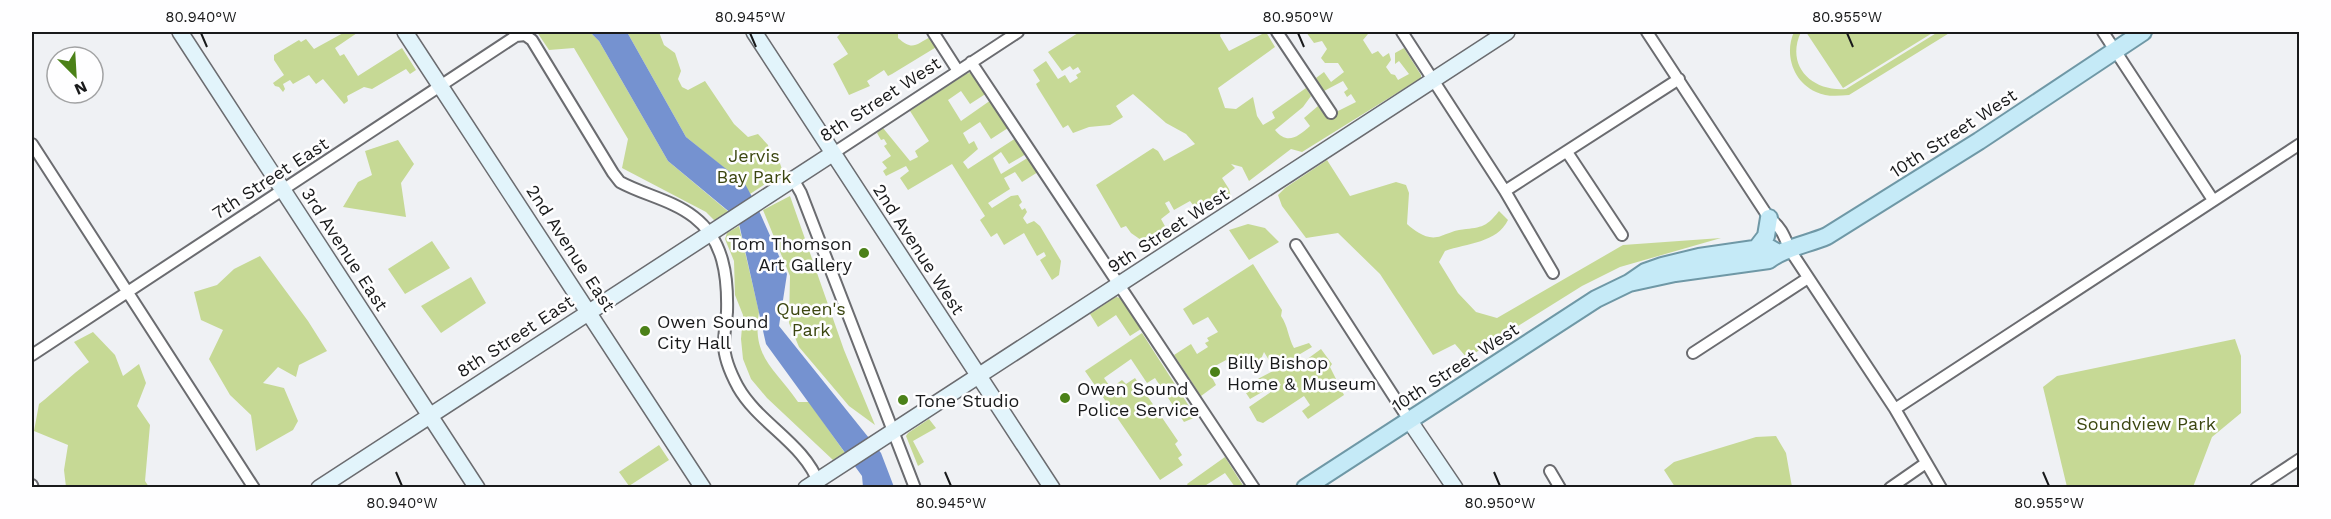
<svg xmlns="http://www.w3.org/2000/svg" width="2331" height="519" viewBox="0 0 2331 519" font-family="'Work Sans',sans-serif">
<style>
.green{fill:#c6d995}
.water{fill:#7592d0}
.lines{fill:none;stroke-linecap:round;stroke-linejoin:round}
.street-casing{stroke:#6b6c70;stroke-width:14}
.secondary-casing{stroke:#6b6c70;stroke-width:18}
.primary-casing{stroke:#6f98a6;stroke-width:20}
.street{stroke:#fff;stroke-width:10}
.secondary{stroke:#e2f4fb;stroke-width:15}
.primary{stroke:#c5eaf7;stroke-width:16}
.ticks{fill:none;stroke:#191a1b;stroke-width:2}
.poi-dot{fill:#4b8118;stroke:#fefeff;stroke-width:2}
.labels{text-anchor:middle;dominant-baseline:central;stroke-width:5;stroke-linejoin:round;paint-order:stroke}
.street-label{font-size:18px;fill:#191a1b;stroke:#fefeff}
.park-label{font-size:18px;fill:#3b4610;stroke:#fefeff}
.poi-label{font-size:18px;fill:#191a1b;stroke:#fefeff;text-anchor:start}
.neatline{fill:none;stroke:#191a1b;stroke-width:2}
.ticks-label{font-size:15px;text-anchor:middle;fill:#191a1b}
</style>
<rect width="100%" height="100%" fill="#eff1f4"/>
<path class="green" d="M345,32L357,33L335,48L340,56L344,54L358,76L402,48L416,70L410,74L406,69L372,89L364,87L347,96L348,101L344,104L323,79L316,84L309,75L293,84L290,80L283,84L285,89L283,92L279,87L275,86L273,83L284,75L274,60V55L299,40L301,42L306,39L314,49Z
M537,32H590L599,41L668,161L730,213L717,223L706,212L622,168L628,139L574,48L549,50Z
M627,32H659L664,45L675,53L681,71L678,79L682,87L688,90L705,81L734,124L748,137L758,134L768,145L769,151L772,154L776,152L783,172L750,194L744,184L686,137Z
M839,32H898V38C913,51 915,45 932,36L938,46L892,74L888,76L884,70L867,81L870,86L849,95L833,64L848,54L837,37L840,34Z
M1081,32H1221L1220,36L1229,51L1266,32L1275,47L1218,88L1225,108L1236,109L1253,97L1257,116L1263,125L1275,118L1272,112L1306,88L1311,96L1303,107L1275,130C1287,145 1298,137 1310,126L1304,118L1318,106L1326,117L1356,102L1351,94L1347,97L1344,92L1348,89L1343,81L1324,91L1316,78L1324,72L1331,82L1344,72L1338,63H1325L1321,58L1327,49L1322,41L1314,43L1306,32H1366L1368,34L1363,40L1372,54L1378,51L1383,57L1389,53L1391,60L1386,67L1391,74L1395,75L1398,80L1409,74L1399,61L1395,64V53L1404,48L1421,75V78L1302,152L1291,149L1249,181L1242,167L1231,164L1235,168L1222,178L1229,189L1231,197L1209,212L1199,213L1190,201L1174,210L1169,201L1165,203L1170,212L1161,219L1166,228L1176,222L1180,231L1152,247L1146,237L1141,240L1131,233L1126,226L1121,228L1096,185L1153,148L1158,151L1164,161L1195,144L1186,134L1166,123L1133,94L1116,106L1123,117L1110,125L1089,127L1073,133L1068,125L1063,128L1038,88L1036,84L1040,81L1033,70L1046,61L1058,79L1065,75L1070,83L1078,78L1076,75L1081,72L1078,67L1073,70L1070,66L1062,71L1048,52L1078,33L1082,34Z
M1794,32H1801C1785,66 1812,92 1846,89L1938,32H1951L1849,95C1837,96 1826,97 1816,92C1793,82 1784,54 1794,32Z
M1806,32H1934L1843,88Z
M972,72L987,93L970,104L961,91L948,100L961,121L991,100L1008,128L991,139L980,122L963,133L969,144L974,141L978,149L963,162L968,169L1016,138L1026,154L1009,164L1001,152L993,158L1001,174L1029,157L1038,172L1022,182L1015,172L1004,178L1010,189L988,203L992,208L1011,196L1018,195L1022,202L1019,205L1022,210L1025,208L1027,212L1023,218L1027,224L1034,221L1040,226L1061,261L1059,275L1052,280L1040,260L1046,256L1044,252L1037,256L1024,233L1004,245L997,233L991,237L980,220L985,216L952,164L908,190L900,178L909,171L906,166L886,176L883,171L887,168L882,162L891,156L884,146L887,144L884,139L881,140L877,133L883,128L910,161L918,157L915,151L929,141L910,111L966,74Z
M398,140L414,164L401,183L406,217L343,207L358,182L372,175L365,151Z
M1327,160L1350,196L1396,182L1406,185L1409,193L1407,224C1416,232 1428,241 1441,236C1447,234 1453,231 1459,230C1480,227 1485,229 1499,211L1508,220C1497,243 1467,243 1445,251L1439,262L1458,293L1476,312L1497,318L1623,245L1721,238L1620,267L1582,286L1467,358L1455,344L1433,355L1380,274L1338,233L1306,238L1282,206L1278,195L1285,188Z
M790,196L844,350L875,425L849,406L799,347L789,323L790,276L763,210Z
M1248,224L1265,228L1279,242L1249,260L1229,230Z
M739,226L759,312C751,358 776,369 798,402H809L845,453L833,460L767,398L751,379L743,359L741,339L743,315L735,295L734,261L725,239L727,233Z
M432,241L450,268L405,294L388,269Z
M260,256L308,321L327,351L299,365L296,377L278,367L263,383L284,388L298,421L293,430L256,451L251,415L230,395L209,359L223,330L201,320L194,292L217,285L234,269Z
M1253,264L1282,310L1281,316C1288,326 1288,337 1294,348L1309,343L1312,347L1290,360L1295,368L1321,349L1332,364L1330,367L1344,395L1308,419L1302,411L1310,405L1304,396L1263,423L1257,421L1249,407L1281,385L1277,379L1267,385L1269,388L1250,399L1246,393L1255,388L1252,382L1275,370L1264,352L1261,359L1244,368H1237L1233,360L1228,363L1226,360L1208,370L1216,385L1201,396L1174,355L1191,344L1197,354L1208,347L1205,343L1209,341L1207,338L1218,332L1208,317L1193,325L1183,309Z
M471,277L486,303L441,333L421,306Z
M1116,297L1121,298L1141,329L1130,336L1116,315L1098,327L1090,314Z
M93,332L115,355L123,376L139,364L146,383L137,406L150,425L145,481L149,487H66L64,470L68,445L34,431L39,404C57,390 71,375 89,362L74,342Z
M1142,333L1196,417L1184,422L1155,378L1147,383L1131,359L1104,378L1111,388L1122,380L1126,384L1135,378L1178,441L1175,444L1182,455L1178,458L1183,465L1160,480L1085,371Z
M2235,339L2241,356V413L2212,437L2193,487H2067L2043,387L2057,376Z
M929,419L936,428L913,441L924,462L918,466L906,436L908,433Z
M1776,436L1786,453L1792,487H1675L1664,470L1674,462L1756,437Z
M659,445L669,460L629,486L619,472Z
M1225,457L1244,487H1235L1225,473L1203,487H1189L1187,484Z"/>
<path class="water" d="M590,32H627L686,137L745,184L756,204L787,274L779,326L881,453L894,487H863L862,476L766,344L738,219L668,161L599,41Z"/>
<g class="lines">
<g class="street-casing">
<path id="street" d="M933,32L958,71
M1277,32L1331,113
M1402,32L1505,191L1553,273
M1647,32L1769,218C1781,226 1785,238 1790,250L1895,409L1941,488
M2103,32L2213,200
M971,62L1254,488
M32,144L254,488
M1567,152L1622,235
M832,154L1018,32
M793,179L801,193L915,488
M1505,191L1679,79
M1296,245L1409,420
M1693,353L1808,278
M32,355L516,36L525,35L532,40L613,173L620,182C644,195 672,200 694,217C724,240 728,277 727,312C726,323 724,333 724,344C724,358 731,374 738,387C759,424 804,443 819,484
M1895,409L2300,144
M1550,471L1560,488
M32,485L33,488
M1890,488L1926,463
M2256,488L2300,459"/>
</g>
<g class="secondary-casing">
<path id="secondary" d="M180,32L477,488
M405,32L703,488
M754,32L1052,488
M1409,420L1455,488
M319,488L832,154
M806,488L1507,32"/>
</g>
<g class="primary-casing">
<path id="primary" d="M1756,249L1766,236L1769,218
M1629,283L1675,273L1769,260C1783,248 1809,244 1827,236L1979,141L2143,32
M1305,488L1596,299L1629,283L1645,272L1662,266L1699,257L1768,247L1778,253"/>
</g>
<use href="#street" class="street"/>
<use href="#secondary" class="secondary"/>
<use href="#primary" class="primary"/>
</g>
<path class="ticks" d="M201,33L207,47M750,33L756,47M1298,33L1304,47M1847,33L1853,47M396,472L402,486M945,472L951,486M1494,472L1500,486M2043,472L2049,486"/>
<g class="poi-dot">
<circle cx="864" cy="253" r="6"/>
<circle cx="645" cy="331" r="6"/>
<circle cx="1215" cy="372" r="6"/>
<circle cx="1065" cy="398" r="6"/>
<circle cx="903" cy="400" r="6"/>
</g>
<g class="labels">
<g class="street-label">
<text transform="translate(880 99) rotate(-33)">8th Street West</text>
<text transform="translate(1953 133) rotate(-33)">10th Street West</text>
<text transform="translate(270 178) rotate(-33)">7th Street East</text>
<text transform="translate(1168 230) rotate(-33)">9th Street West</text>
<text transform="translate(571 248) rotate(57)">2nd Avenue East</text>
<text transform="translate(345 249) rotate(57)">3rd Avenue East</text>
<text transform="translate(919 249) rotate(57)">2nd Avenue West</text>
<text transform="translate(515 336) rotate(-33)">8th Street East</text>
<text transform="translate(1455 367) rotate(-33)">10th Street West</text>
</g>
<g class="park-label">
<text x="754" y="155">Jervis<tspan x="754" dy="21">Bay Park</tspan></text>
<text x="811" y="308">Queen's<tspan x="811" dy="21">Park</tspan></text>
<text x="2146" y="423">Soundview Park</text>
</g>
<g class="poi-label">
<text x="852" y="243" text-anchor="end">Tom Thomson<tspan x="852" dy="21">Art Gallery</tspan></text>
<text x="657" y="321">Owen Sound<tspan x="657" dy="21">City Hall</tspan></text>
<text x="1227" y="362">Billy Bishop<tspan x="1227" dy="21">Home &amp; Museum</tspan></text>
<text x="1077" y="388">Owen Sound<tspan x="1077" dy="21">Police Service</tspan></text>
<text x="915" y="400">Tone Studio</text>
</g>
</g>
<rect width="2331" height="519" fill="none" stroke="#fefeff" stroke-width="66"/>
<g transform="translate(75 75) rotate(156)"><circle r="28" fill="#fefeff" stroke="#a2a3a4" stroke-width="1.5"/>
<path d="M0-4.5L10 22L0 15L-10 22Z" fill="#4b8118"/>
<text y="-9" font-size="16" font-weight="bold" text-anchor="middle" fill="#191a1b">N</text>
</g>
<rect x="33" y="33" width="2265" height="453" class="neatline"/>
<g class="ticks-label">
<text x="201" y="22">80.940°W</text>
<text x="750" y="22">80.945°W</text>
<text x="1298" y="22">80.950°W</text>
<text x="1847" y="22">80.955°W</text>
<text x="402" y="508">80.940°W</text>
<text x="951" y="508">80.945°W</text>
<text x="1500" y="508">80.950°W</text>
<text x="2049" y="508">80.955°W</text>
</g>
</svg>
